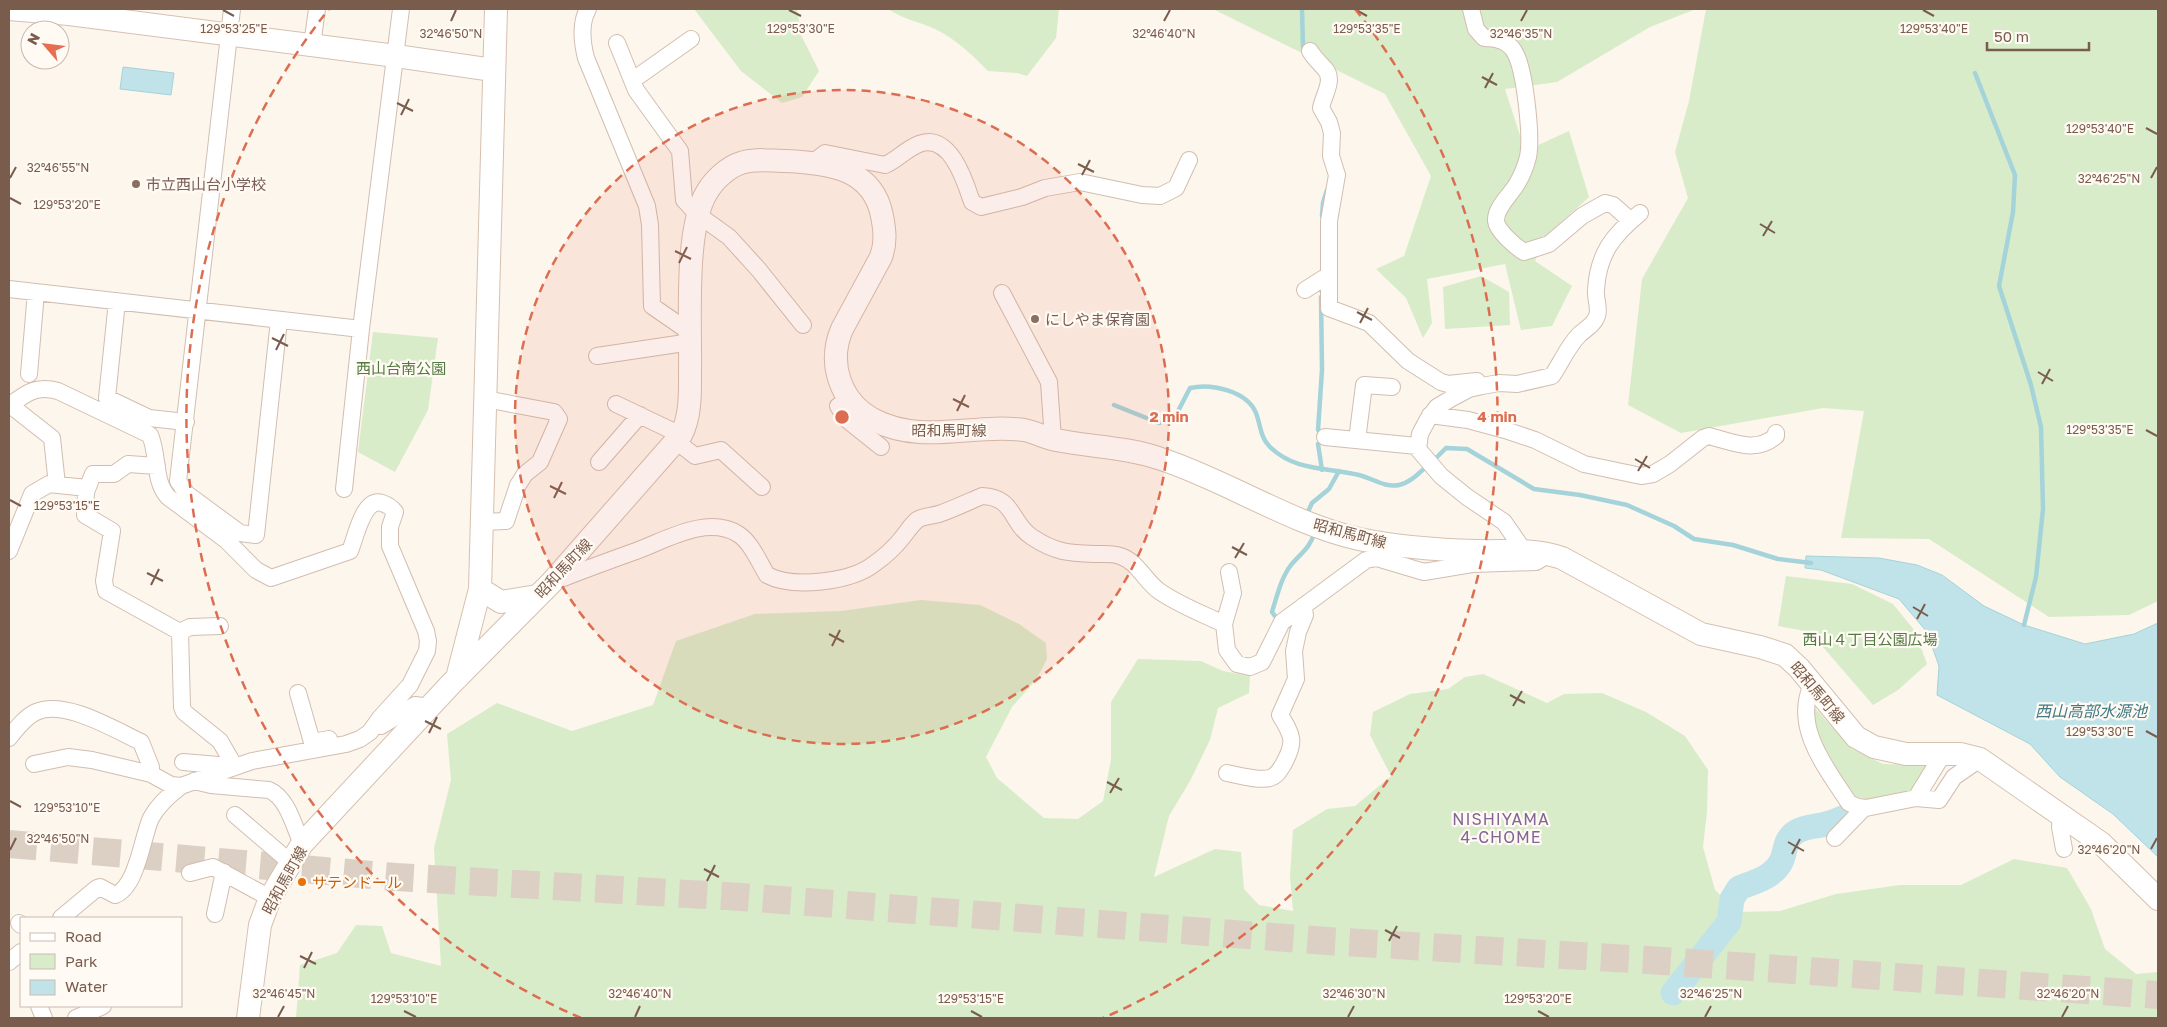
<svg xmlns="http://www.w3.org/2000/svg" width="2167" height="1027" viewBox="0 0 2167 1027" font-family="'Golos Text','Noto Sans JP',sans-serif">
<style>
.green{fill:#d8ecc9}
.water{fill:#bfe3e8;stroke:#a5d3da}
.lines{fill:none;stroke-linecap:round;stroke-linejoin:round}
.stream{stroke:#a5d3da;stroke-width:4.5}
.river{stroke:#bfe3e8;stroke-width:25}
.highway-tunnel{stroke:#dcd0c4;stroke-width:28;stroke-dasharray:28 14;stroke-linecap:butt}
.street-casing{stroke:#d1beb0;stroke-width:18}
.secondary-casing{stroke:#d6c0b0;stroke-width:24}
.street{stroke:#fff;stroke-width:16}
.secondary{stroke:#fff;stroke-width:22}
.ticks{fill:none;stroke:#7a5c4d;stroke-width:2}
.ring{fill:none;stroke:#dc6d51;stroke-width:2.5;stroke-dasharray:9 6}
.education-dot{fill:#8d6e63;stroke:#fffaf3;stroke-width:2}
.food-dot{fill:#e8710a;stroke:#fffaf3;stroke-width:2}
.labels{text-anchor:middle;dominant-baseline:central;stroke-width:4.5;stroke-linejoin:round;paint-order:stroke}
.education-label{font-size:15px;fill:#785e54;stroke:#fffaf3;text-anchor:start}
.park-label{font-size:15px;fill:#537a41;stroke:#fffaf3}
.street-label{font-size:15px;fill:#7a5c4d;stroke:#fffaf3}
.food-label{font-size:15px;fill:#c56008;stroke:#fffaf3;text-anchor:start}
.water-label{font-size:16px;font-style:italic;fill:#437c86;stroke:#fffaf3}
.neighbourhood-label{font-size:16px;letter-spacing:1px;fill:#846695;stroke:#fffaf3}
.ticks-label{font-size:12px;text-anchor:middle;fill:#7a5c4d;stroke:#fffaf3;stroke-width:4.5;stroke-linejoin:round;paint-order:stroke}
.centre{fill:#dc6d51;stroke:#fffaf3;stroke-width:2.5}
.ring-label{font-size:15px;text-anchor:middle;font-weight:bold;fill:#dc6d51;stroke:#fffaf3;stroke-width:4.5;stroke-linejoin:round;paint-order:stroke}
</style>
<rect width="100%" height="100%" fill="#fdf6ec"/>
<path class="green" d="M694,9H797L802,37L819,71L802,97L782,103L741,71Z
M888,9H887H1059L1056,38L1027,76L1017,73L988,71C972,55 956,39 935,29C917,21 905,20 888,9Z
M1213,9H1696L1650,27L1557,82L1505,89L1525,151L1569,131L1589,197L1548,234L1535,261L1572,286L1552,326L1521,330L1505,264L1427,279L1432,323L1423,338L1406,298L1376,269L1404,256L1431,176L1385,94Z
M1706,9H2158V601L2129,615L2049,617L1929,539L1841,538L1864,411L1823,408L1681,433L1628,405L1642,279L1688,198L1675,152L1689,101Z
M1481,276L1509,292L1510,325L1445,329L1443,287Z
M373,332L438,338L428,410L395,472L358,452Z
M1786,576L1852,584L1893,604L1915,631L1927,664L1898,690L1873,705L1810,632L1778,626Z
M921,600L980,605L1019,624L1046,643L1047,659L1036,680L1012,707L986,757L997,778L1044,818L1078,819L1103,801L1111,760V702L1138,659L1201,661L1223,671L1250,676L1249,693L1218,708L1210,740L1190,781L1169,816L1154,877L1215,849L1241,852L1244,889L1259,905L1293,911L1290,876L1293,830L1327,809L1355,806L1391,776L1370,735L1373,712L1410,694L1448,689L1465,677L1483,674L1547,703L1564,694L1602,693L1646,712L1685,736L1708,770L1707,812L1703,847L1715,890L1737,912L1780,911L1836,894L1900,885H1961L2014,859L2067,868L2091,909L2105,949L2136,974L2158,972V1018H296L300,965L337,953L356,925L382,926L391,953L441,966L434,848L451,780L447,734L497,703L572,731L653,705L676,641L755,614L841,611Z
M1814,707L1852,749L1883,764L1928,765L1913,791L1868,800L1852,795L1814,732Z"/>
<path class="water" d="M123,67L174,73L171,95L120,89Z
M1806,556L1879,558L1917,565L1942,575L1984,606L2024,625L2085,644L2134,634L2158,623V857L2113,814L2060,777L2030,744L1937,695L1939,666L1927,632L1899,599L1821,570L1805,568Z"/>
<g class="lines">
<path class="stream" d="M1302,9L1303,47L1306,52
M1975,73L2015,175L2013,212L1999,286L2031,385L2041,427L2043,509L2036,577L2024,625
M1322,216L1323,203L1327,190
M1114,405L1159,423L1175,417L1190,388C1211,383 1247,391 1256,413C1261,426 1260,437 1270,447C1296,472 1328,467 1359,475C1372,478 1385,488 1399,485C1410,483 1419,473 1427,466
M1318,430L1322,370L1321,297
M1318,444L1322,470
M1433,461L1446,448L1467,449L1534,489L1580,495L1627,505L1674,526L1694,539L1733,545L1778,559L1811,563
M1307,514L1312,503L1329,489L1339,471
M1277,619L1272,612C1277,596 1281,578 1291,565C1300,554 1310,548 1314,534"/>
<path class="river" d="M1673,993L1729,922L1732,899L1739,888C1754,882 1772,878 1781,862C1786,852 1784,839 1796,832C1805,826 1816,827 1826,824C1835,822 1843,818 1851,814"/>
<path class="highway-tunnel" d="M9,844L396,877L741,897L1327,941L1648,960L2158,995"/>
<g class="street-casing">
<path id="street" d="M232,9L178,481L187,494L240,533L256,535L279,320
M588,9C580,23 582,42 586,58L647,206L650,225L652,306L691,333
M1471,9L1476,29L1484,38C1495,38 1508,41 1514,51C1525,68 1532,137 1528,157C1526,165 1522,175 1518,182C1512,194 1495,207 1496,221C1497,231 1516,247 1524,252L1549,244L1582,216L1605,203L1613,205L1631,221
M617,43L636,90L680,151L684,200L697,214L729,237L759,270L803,325
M312,45L317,9
M1310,51C1314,58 1320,63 1325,69C1335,80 1323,96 1321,108L1329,122L1332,133L1331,156L1337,175L1329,221V308L1369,323L1408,361L1441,382L1448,384L1477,381
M633,80L691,39
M811,164L825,153L885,165C897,160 906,149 919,144C950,132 965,181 972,202L981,207L1022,197L1045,188L1080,182L1142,195L1160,196L1176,188L1189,160
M9,289L361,329
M1305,290L1327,276
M1002,293L1049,382L1053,440
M117,301L107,398L149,418L186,422
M597,356L691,342
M29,374L36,292
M848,400L838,406L846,419L881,447
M616,404L681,435
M10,405L52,438L57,485
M9,406C26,393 36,385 58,391L150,435C159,456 153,480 168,497L226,540L256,570L271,578L350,551C356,537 363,497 382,503C388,505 392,508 395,512L390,527V546L426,631L428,641L427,651L410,685L380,718L370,732L360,739L346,744L252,761L181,786L171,785L151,774L92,760L68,757L34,764
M1430,415L1468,420L1505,430L1535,440L1584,464L1641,476L1653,474L1670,464L1703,438L1709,436C1733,442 1755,454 1776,436V433
M1325,437L1417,446
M1357,440L1364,385L1392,387
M676,441L695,456L721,450L762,487
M599,462L640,415
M157,466L128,464L114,474H93L86,492L85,515L112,531L104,581L106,591L180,632L182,707L184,712L220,741L235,767
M344,489L361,329L401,9
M481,522L506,521L518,485L525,474L540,462L559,419L554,412L485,399
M9,551L32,494L49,484L87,488
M1524,551L1504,522L1467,497L1441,476L1418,449L1420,434L1428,419L1437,407L1452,398L1469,389L1482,386L1499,383L1517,384L1552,376C1561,363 1568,346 1579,335C1585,329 1594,325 1597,316C1600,308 1595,299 1596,290C1598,254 1613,235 1640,213
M553,582C581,571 608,561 636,551C666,540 707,515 738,534C751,542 759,562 767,575C793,589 851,582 874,564C884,557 894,548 902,538C907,532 911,525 917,520C923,516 932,516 939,514C953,509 968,502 982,496C1015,497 1010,523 1032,537C1056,553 1069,553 1097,554C1105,554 1113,553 1120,556C1137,561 1145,581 1159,591C1179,605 1203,614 1224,624L1227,650L1237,664L1250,667L1262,662L1282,622L1366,560L1377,558L1424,572L1472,564L1536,562L1546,556
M1224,624L1233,593L1229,572
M180,632L190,627L220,626
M1812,685C1792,727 1827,769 1849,803L1858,807L1866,808L1916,798L1943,754
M298,693L312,742L329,739
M381,726L415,705L430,707
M9,738C16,729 25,717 36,712C65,699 115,730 141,742L151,767V774
M183,762L230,766
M1227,773C1237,775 1260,781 1270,778C1277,776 1279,771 1283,765C1296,742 1293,736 1280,715L1296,679L1294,651L1298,632L1305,615L1303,606
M194,781L211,785L269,790C288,798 294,827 302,844
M1916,798L1939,800L1954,777L1980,759
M235,815L290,862
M2061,816L2060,827L2064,849
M1835,838L1864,808
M190,873L213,867L270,898
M215,914L224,872
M61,918L97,888L100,887L115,895C137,887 142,838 151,818C158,805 169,795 181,786
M19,923L21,925
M9,962L21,952
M39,1006L44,1018
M76,1018L103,1006"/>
</g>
<g class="secondary-casing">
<path id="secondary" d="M9,9L69,14L396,56L493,70
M496,9L480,589L501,602L537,596
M457,678L480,589
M248,1018L260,925L270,898L302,844L450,685L551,583L681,435C691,416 690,392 690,372C691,326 684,229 707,192C714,180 728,167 741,163C755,158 772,161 786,161C828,163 873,168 882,216C885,231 886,243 881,257L842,329C827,364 841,403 874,420C922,445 974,423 1024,430C1035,432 1045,438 1056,440C1091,447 1127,447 1161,459C1228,481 1289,523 1359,539C1398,547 1437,550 1477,551C1506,552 1534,548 1562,558L1701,634L1760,647L1785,655L1799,668L1856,737L1874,747L1906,754H1960L1980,759L2101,843L2158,899"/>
</g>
<use href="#street" class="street"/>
<use href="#secondary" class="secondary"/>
</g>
<path class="ticks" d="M223,10L234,16M789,10L801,16M1356,10L1367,16M1923,10L1934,16M451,21L456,10M1164,21L1170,10M1521,21L1527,10M1482,77L1497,85M1485,88L1493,73M397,103L413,111M401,115L409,99M2146,128L2157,134M1078,164L1094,172M1082,175L1090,160M10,178L16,167M2151,178L2157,167M10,198L21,204M1760,224L1775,233M1763,236L1772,221M675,251L691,259M679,263L687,247M1357,312L1372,320M1360,323L1368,308M272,338L288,346M276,350L284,334M2038,372L2053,381M2042,384L2050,369M953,399L969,407M957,411L965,395M2146,430L2157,436M1635,459L1650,468M1638,471L1647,456M550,486L566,494M554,498L562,482M10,500L21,506M1232,547L1247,555M1235,558L1244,543M147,573L163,581M151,585L159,569M1913,607L1928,616M1917,619L1925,604M829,634L844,642M832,646L840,630M1510,695L1525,703M1513,706L1522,691M425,721L441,729M2146,731L2157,737M429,733L437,717M1107,782L1122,790M1110,793L1119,778M10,801L21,807M1788,842L1804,851M2151,849L2157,838M10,850L16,838M1792,854L1800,839M704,869L719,877M707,881L715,865M1385,930L1400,938M1389,941L1397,926M300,956L316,964M304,968L312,952M404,1011L416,1017M971,1011L982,1017M1538,1011L1549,1017M278,1017L284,1006M635,1017L640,1006M1348,1017L1354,1006M1705,1017L1711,1006M2062,1017L2068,1006"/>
<circle cx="842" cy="417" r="327" fill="#dc6d51" fill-opacity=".12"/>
<g class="ring">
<circle cx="842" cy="417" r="327"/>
<path d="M581 1018A655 655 0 0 1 329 9M1355 9A655 655 0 0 1 1103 1018"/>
</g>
<g class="education-dot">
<circle cx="136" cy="184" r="5"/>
<circle cx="1035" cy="319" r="5"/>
</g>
<circle class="food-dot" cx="302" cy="882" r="5"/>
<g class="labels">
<g class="education-label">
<text x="146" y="184">市立西山台小学校</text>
<text x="1045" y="319">にしやま保育園</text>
</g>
<g class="park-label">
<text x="401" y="368">西山台南公園</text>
<text x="1870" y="639">西山４丁目公園広場</text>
</g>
<g class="street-label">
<text x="949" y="430">昭和馬町線</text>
<text transform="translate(1350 533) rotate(15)">昭和馬町線</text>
<text transform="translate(563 568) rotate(-47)">昭和馬町線</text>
<text transform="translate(1818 692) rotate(50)">昭和馬町線</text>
<text transform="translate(284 880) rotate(-61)">昭和馬町線</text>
</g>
<g class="food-label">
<text x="312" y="882">サテンドール</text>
</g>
<g class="water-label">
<text x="2091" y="711">西山高部水源池</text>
</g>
<g class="neighbourhood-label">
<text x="1501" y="819">NISHIYAMA<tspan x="1501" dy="18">4-CHOME</tspan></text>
</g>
</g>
<g class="ticks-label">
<text x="234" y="33">129°53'25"E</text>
<text x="801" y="33">129°53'30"E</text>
<text x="1367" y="33">129°53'35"E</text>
<text x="1934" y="33">129°53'40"E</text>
<text x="451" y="38">32°46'50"N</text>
<text x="1164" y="38">32°46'40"N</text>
<text x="1521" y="38">32°46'35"N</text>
<text x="2100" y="133">129°53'40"E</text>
<text x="58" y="172">32°46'55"N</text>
<text x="2109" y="183">32°46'25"N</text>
<text x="67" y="209">129°53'20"E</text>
<text x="2100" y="434">129°53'35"E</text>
<text x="67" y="510">129°53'15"E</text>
<text x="2100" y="736">129°53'30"E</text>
<text x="67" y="812">129°53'10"E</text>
<text x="58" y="843">32°46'50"N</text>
<text x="2109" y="854">32°46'20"N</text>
<text x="284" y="998">32°46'45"N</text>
<text x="640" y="998">32°46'40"N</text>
<text x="1354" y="998">32°46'30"N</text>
<text x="1711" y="998">32°46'25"N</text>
<text x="2068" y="998">32°46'20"N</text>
<text x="404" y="1003">129°53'10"E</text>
<text x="971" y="1003">129°53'15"E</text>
<text x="1538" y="1003">129°53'20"E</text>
</g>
<circle cx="842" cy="417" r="8" class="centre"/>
<g class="ring-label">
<text x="1169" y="422">2 min</text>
<text x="1497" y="422">4 min</text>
</g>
<rect width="2167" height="1027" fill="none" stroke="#7a5c4d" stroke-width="20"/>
<rect x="20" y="917" width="162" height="90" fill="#fffaf3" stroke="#cabbb1"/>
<rect x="30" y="933" width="25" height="8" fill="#ffffff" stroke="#cabbb1"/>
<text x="65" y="942" font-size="15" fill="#7a5c4d">Road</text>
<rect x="30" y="954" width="25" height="15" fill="#d8ecc9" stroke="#cabbb1"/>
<text x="65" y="967" font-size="15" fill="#7a5c4d">Park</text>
<rect x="30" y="980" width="25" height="15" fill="#bfe3e8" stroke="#cabbb1"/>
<text x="65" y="992" font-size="15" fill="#7a5c4d">Water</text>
<g transform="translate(45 45) rotate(298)"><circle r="24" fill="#fffaf3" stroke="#cabbb1"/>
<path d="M0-4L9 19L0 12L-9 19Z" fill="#e76f51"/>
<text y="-8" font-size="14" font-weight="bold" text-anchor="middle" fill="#7a5c4d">N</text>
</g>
<path d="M1987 42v8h102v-8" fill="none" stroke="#7a5c4d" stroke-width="2.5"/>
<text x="1994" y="42" font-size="15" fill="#7a5c4d" stroke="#fffaf3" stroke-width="4" paint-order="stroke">50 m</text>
</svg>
